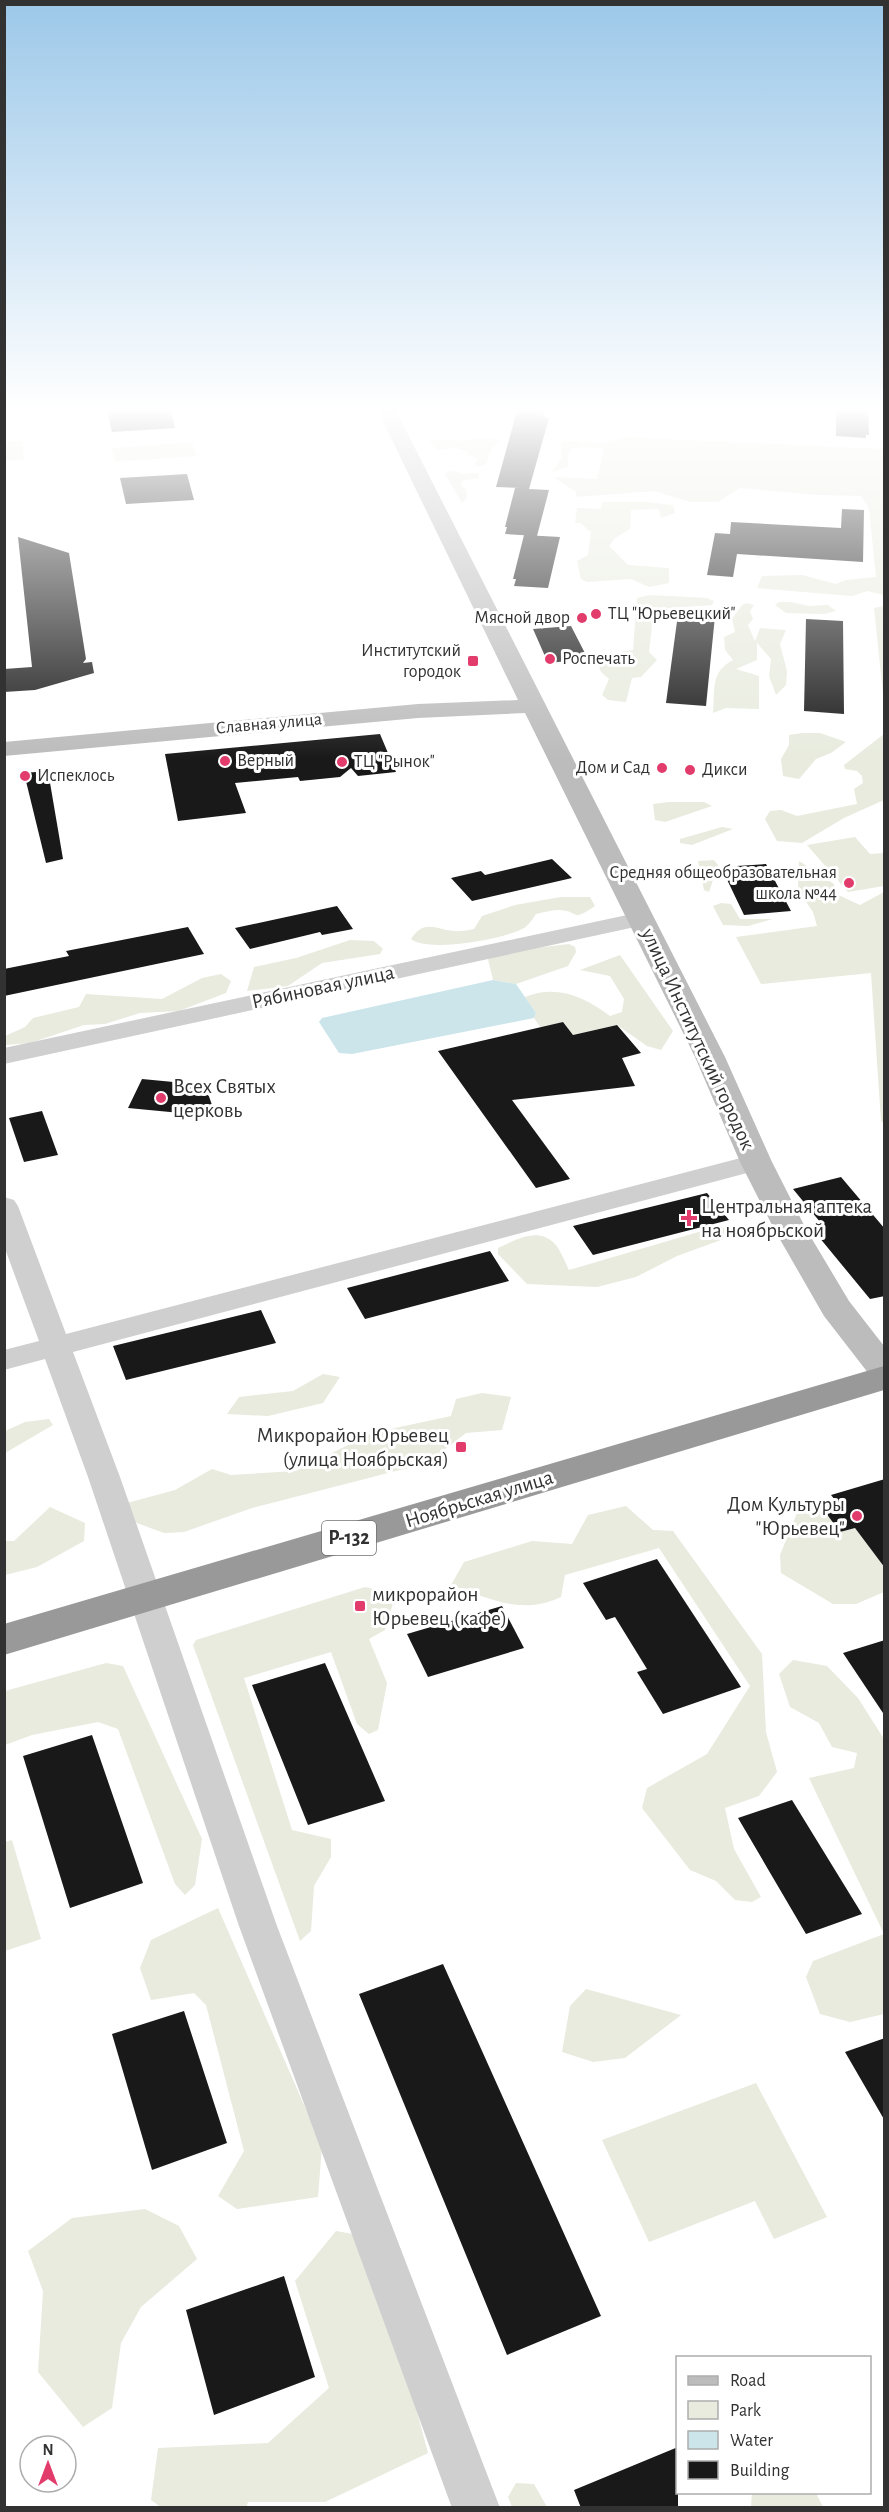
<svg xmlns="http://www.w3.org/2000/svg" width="889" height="2512" viewBox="0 0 889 2512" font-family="'Alegreya Sans',sans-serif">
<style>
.green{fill:#e8ebde}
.water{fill:#cbe5eb}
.building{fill:#191919}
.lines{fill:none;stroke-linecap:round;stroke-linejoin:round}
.street{fill:#cfcfcf;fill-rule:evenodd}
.secondary{fill:#bcbcbc;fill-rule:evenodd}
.highway{fill:#999;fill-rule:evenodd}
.poi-dot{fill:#e13c6c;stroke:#fff;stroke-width:2}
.labels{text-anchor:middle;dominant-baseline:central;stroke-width:6;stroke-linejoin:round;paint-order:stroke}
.far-poi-label{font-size:18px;fill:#323232;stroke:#fff;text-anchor:start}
.far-street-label{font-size:18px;fill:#323232;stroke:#fff}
.shield{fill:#fff;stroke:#707070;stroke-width:1.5}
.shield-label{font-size:20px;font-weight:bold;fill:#323232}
.street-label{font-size:21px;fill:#323232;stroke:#fff}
.poi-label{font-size:21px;fill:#323232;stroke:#fff;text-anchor:start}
</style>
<rect width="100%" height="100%" fill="#fff"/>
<path class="green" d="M626,437L884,449V595L867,591L852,596L757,588L762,576L802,575L836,584L846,580L876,577L869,509L861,496L818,495L740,488L718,502H690L654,491L576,497V492L553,477L597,479L604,449L583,447L572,449L568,454V467L552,472L562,458L561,441L606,443Z
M480,438L496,439L500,443L492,447L486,464L479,467L474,465L478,459L469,456L467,451L455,448L438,450L429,441L432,439L463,441Z
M22,441L24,460L5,461V442Z
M192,442L196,456L115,462L112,448Z
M450,470L463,474L478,473L479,478L462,481L461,486L466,490L467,498L462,503L445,474Z
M603,502H646L673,505L675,513L661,518L659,509L631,510L630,529L615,538L609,546L628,565L669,568V583L649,587L631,579L587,582L581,579L577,561L588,555L591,532L580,523H575L577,508L600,509Z
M650,595L707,598L714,601L712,605L654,609L649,652L657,660L641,677L632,678L626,702L608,700L602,695L609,679L601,672L597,661L605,658L607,654L633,650L637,598Z
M779,602H791L809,606L828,605L836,611L824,614L786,613L775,605Z
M747,603L754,605L750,611L753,619L748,625L755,641L760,628L786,630L780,644L787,671L786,685L776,695L769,676L771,659L757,643V660L736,669L759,676V709L726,708L713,713C715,690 710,672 733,660L725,650L724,637L735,632L732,619L742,605Z
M884,606V703L874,608Z
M802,733H820L846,742L831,753L816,759L799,779L783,776L781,759L789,745V735Z
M884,734V800L844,818L802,843L777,841L765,819L770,811L781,810L797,816L857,804L854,789L863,783L862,776L857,771L845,769L844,765Z
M669,802H704L712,806L665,822L655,820L653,804Z
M722,827L733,829L692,845L680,843V839Z
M855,837L870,854L884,853V886L848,892L807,845Z
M714,860L718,865L709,892L704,890L698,861Z
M799,861L834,884L836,894L860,905L884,892V1123L881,1121L871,973L761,984L736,937L817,926L813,912L798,890Z
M561,897H590L595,906C570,923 580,911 560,910C553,910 544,912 536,914C533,918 529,925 524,928C505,939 428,953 411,939C424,919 435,929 454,931C461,932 468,930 474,929L482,916L515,905Z
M721,903L731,904L740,919H773L748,926L723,925L713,906Z
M350,940L374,941L383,949L380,954L322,963L288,986L247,991L254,967L296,958Z
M569,944L575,947L576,952L568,966L516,984L493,980L488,959L519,950Z
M620,955L673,1031L661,1050L647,1046L617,1025L573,1035L563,1022L541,1028L534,1018L536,1013L525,997C556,984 585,997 610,1016L622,1012L624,999L610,976L580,970Z
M221,974L231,981L226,993L179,1011L140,1013L105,1024L84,1025L30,1043L5,1045V1036L25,1027L33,1018L79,1007L86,994L162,999L202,978Z
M719,1226L729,1231V1237L677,1256L636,1277L597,1287L527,1284L498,1254V1248C516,1240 538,1226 555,1244C561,1251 565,1262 569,1270Z
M323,1374L340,1377L323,1403L268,1416L227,1414L239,1397L293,1391Z
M482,1393L511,1397L502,1430L466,1433L427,1463L252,1508L184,1532L164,1533L126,1519L127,1503L175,1490L212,1469L231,1475L296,1471L372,1433L451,1416L456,1399Z
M49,1419L53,1425L5,1453V1431L25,1422Z
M820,1505L840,1532L855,1528L884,1567V1592L856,1604H833L781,1573L780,1555L797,1513Z
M626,1506L653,1530L673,1531L762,1654L766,1732L777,1772L759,1796L725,1808L734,1849L761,1897L752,1902L735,1900L716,1881L690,1870L642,1808L647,1788L707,1754L750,1686L659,1548L565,1575L561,1597C521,1616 489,1598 451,1585L464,1562L532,1541L572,1544L588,1515Z
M50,1507L85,1523L84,1541L37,1567L5,1575V1541H14Z
M365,1587L388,1592L393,1603L385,1630L369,1639L387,1683L378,1730L369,1734L357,1724L331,1652L244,1678L292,1830L331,1839V1857L314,1886L311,1931L300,1941L193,1645L196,1640Z
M793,1660L827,1666L858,1698L884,1739V1934L809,1778L854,1768L857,1753L832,1747L819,1723L790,1707L779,1674Z
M106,1663L123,1666L202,1839L195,1885L185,1895L175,1884L118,1729L98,1722L32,1735L5,1745V1691Z
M12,1840L41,1939L5,1951V1842Z
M218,1908L322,2146L318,2197L237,2209L218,2196L244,2151L206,2005L194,1993L151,2000L140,1968L151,1940Z
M884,1934V2014L850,2022L820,2014L806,1977L813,1961Z
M586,1989L681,2015L625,2058L593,2062L562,2052L570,2006Z
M756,2083L827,2217L774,2239L755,2201L649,2242L602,2140Z
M145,2209L179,2226L197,2259L141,2307L121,2343L112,2408L83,2427L38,2372L43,2291L28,2251L72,2218Z
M336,2231L370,2237L428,2453L325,2502H248L246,2508H162L151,2500L158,2448L268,2443L329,2388L295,2281Z
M516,2483L534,2484L547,2507H512L508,2497Z
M752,2492L816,2493L823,2507H751Z"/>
<path class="water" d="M493,980L516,984L536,1013L534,1018L352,1054L339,1053L319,1022L322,1018Z"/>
<path class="building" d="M170,407L175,428L112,432L107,410Z
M518,407L545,408L543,417L549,418L529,489L549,490L537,536L505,534L507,527H505L515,488H521L496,487Z
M836,407H868L869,435H866V438L836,436Z
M187,474L194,500L126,504L120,478Z
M842,509L864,510L863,562L737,554L733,577L707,575L715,533L730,534L731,522L841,528Z
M524,535L560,537L548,588L514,586L516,579H513Z
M18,537L69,553L86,659L83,663L92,662L94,673L35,690L4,692V669L32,667Z
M678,614L715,616L706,706L666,703Z
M806,619L843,621L844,714L804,711Z
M571,626L588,659L548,663L533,629Z
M380,734L396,772L358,776L351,768L340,777L300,781L298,777L235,783L246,813L178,821L165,754Z
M48,771L63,859L46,863L24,773Z
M552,859L572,878L472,901L451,878L481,871L485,875Z
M766,864L791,911L744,915L721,867Z
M337,906L353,929L322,935L320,932L250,949L235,928Z
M188,927L204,954L4,996V969L69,956L66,951Z
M563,1022L573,1035L617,1025L641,1053L622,1058L635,1086L512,1100L570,1179L536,1188L438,1051Z
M142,1079L205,1085L212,1105L193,1110L191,1114L128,1108Z
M42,1111L58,1155L24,1162L9,1118Z
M841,1177L885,1229V1296L870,1299L814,1231L825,1228L793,1189Z
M707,1193L729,1220L593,1255L573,1226Z
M490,1251L509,1281L365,1319L347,1288Z
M261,1310L276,1343L126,1380L113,1346Z
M885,1479V1568L855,1528L840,1532L820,1505L835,1500L831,1495Z
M657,1559L741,1687L663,1714L637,1672L647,1669L615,1617L606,1620L583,1583Z
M502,1606L524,1648L428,1677L407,1634Z
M885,1640V1716L843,1653Z
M325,1663L385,1801L308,1825L252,1685Z
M92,1735L143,1883L70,1908L23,1756Z
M792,1800L862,1914L806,1934L738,1818Z
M443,1964L601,2316L507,2355L359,1994Z
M184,2011L227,2143L152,2170L112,2034Z
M885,2038V2121L845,2052Z
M284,2276L315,2377L214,2415L186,2310Z
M678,2447V2508H581L574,2490Z"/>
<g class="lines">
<path class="street" d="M641,912L649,914L653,919L649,924L4,1064V1048Z
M756,1154L766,1156L770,1162L766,1168L73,1352L120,1477L277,1926L500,2508H452L239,1926L88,1477L45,1359L4,1370V1350L39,1341L4,1246V1197L14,1200L18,1206L66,1334Z"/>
<path class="secondary" d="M376,407H394L725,1057L772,1162L806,1229L849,1301L884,1346V1382L872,1378L824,1316L774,1229L740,1162L695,1057L525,713L418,718L4,756V742L418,704L518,700Z"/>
<path class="highway" d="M884,1366V1390L4,1655V1624Z"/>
</g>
<linearGradient id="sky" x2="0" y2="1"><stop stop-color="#9cc8e9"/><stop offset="0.54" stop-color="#fff"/><stop offset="1" stop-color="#fff" stop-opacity="0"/></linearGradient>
<rect width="889" height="759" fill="url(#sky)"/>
<g class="poi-dot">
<circle cx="596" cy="614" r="6"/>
<circle cx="582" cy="618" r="6"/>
<circle cx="550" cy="659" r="6"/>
<rect x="467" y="655" width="12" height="12" rx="3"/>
<circle cx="225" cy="761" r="6"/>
<circle cx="342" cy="762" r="6"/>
<circle cx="662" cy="768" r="6"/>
<circle cx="690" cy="770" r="6"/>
<circle cx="25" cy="776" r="6"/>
<circle cx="849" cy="883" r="6"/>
<circle cx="161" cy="1098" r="6"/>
<path d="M686 1209h6v6h6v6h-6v6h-6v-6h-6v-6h6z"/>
<rect x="455" y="1441" width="12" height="12" rx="3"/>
<circle cx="857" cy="1516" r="6"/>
<rect x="354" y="1600" width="12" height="12" rx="3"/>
</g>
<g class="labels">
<g class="far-poi-label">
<text x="608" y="614">ТЦ "Юрьевецкий"</text>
<text x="570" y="618" text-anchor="end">Мясной двор</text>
<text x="461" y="651" text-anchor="end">Институтский<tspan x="461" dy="21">городок</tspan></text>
<text x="562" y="659">Роспечать</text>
<text x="237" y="761">Верный</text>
<text x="354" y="762">ТЦ "Рынок"</text>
<text x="650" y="768" text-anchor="end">Дом и Сад</text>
<text x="702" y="770">Дикси</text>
<text x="37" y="776">Испеклось</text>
<text x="837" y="873" text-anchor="end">Средняя общеобразовательная<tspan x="837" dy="21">школа №44</tspan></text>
</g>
<g class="far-street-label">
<text transform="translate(269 724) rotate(-5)">Славная улица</text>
</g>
<rect class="shield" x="322" y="1521" width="54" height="34" rx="4.5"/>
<g class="shield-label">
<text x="349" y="1538">Р-132</text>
</g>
<g class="street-label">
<text transform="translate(323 987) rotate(-12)">Рябиновая улица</text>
<text transform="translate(698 1039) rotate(65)">улица Институтский городок</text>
<text transform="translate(479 1499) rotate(-17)">Ноябрьская улица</text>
</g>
<g class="poi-label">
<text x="173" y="1086">Всех Святых<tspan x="173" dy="24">церковь</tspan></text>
<text x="701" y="1206">Центральная аптека<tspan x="701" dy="24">на ноябрьской</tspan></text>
<text x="449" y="1435" text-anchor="end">Микрорайон Юрьевец<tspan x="449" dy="24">(улица Ноябрьская)</tspan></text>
<text x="845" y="1504" text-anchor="end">Дом Культуры<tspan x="845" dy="24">"Юрьевец"</tspan></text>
<text x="372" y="1594">микрорайон<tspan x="372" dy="24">Юрьевец (кафе)</tspan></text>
</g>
</g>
<rect width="889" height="2512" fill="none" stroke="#323232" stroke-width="12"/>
<rect x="676" y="2356" width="195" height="138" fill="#ffffff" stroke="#adadad" stroke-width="1.5"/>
<rect x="688" y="2376" width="30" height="9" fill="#bcbcbc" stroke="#adadad" stroke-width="1.5"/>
<text x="730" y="2386" font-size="18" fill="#323232">Road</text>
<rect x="688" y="2401" width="30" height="18" fill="#e8ebde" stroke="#adadad" stroke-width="1.5"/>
<text x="730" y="2416" font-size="18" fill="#323232">Park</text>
<rect x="688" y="2431" width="30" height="18" fill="#cbe5eb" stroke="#adadad" stroke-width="1.5"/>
<text x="730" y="2446" font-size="18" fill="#323232">Water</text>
<rect x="688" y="2461" width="30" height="18" fill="#191919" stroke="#adadad" stroke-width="1.5"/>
<text x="730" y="2476" font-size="18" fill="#323232">Building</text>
<g transform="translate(48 2464)"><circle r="28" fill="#ffffff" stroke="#adadad" stroke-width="1.5"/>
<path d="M0-4.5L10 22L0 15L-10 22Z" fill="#e13c6c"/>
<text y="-9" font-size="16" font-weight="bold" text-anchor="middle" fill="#323232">N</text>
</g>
</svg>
